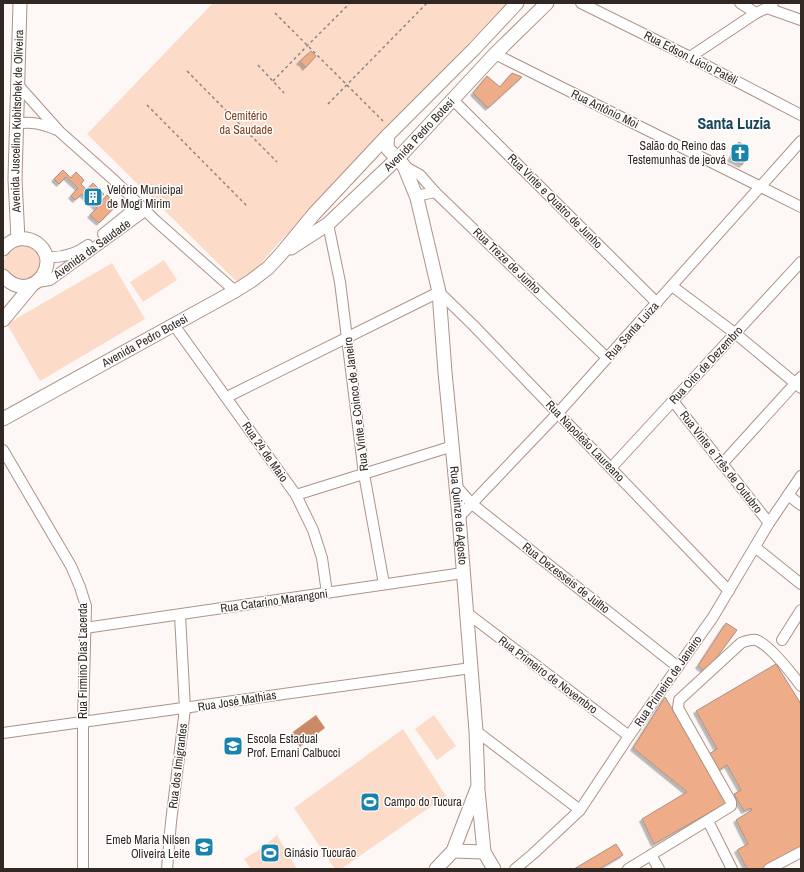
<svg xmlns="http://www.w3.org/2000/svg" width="804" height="872" font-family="'Archivo Narrow',sans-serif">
	<defs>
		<filter id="shadow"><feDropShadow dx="-2.5" dy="2.5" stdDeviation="0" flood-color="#0004"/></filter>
	</defs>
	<rect width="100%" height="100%" fill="#fdf8f5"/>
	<!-- green -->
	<g fill="#fcdbc9">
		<polygon points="213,3 507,3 276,246 250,276 236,281 87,134"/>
		<path d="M15 245H28L38 252 42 264 38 275 21 283C17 280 8 277 5 272 0 261 8 252 15 245Z"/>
		<polygon points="164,260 177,280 143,302 130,282"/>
		<polygon points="112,263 145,319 40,381 7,324"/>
		<polygon points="434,715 456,746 437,760 415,729"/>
		<polygon points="403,729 446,796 341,869 335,869 294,808"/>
		<polygon points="277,835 297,869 251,869 244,859 262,848"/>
	</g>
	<!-- water -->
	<polygon fill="#ca8a67" points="316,715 325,728 300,747 290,734"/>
	<!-- building -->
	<g fill="#eeac88" stroke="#aa9285" filter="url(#shadow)">
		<polygon points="311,51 316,56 305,68 303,64 299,62"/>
		<polygon points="512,73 522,77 488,108 473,93 487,76 500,87"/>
		<polygon points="739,142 748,148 745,153 748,154 742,165 730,159"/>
		<polygon points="63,170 71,178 76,172 84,180 81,184 87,190 93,183 104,194 98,199 101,202 107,195 117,205 99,223 90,215 97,208 82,194 75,200 71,196 78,188 66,177 59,184 54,179"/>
		<polygon points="726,623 737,630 706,672 698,666"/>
		<polygon points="776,664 801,704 801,848 762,869 747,869 737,850 748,844 736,820 752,810 751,808 744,811 734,794 741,790 727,765 718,771 709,754 717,749 696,711"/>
		<polygon points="665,697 728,802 654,844 642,819 687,792 633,748"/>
		<polygon points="616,844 623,855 599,869 574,869"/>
	</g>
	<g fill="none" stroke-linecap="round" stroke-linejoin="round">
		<!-- minor casing -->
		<g stroke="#ac9386" stroke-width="12">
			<g id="minor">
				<polyline points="581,3 690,57 801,115"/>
				<polyline points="740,3 756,13"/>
				<polyline points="767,8 801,20"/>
				<polyline points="495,54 801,207"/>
				<polyline points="690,57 756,13 767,8 773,3"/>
				<polyline points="18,85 60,132 115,181 156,221 235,291"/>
				<polyline points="452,99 657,303"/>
				<path d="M16 124C31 121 43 124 57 130"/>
				<polyline points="404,166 420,175 435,192 607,358"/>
				<polyline points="417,198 421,195 435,192"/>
				<polyline points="328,224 340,282 364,474 384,584"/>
				<polyline points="103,234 139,205"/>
				<path d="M46 257C61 258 76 254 88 245"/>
				<polyline points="37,282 50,280 145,211"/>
				<polyline points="672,286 736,334 801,388"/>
				<polyline points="174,325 296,495 313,530 322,558 327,593"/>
				<polyline points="227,397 439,292 473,325 729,591"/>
				<polyline points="673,401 769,523"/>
				<polyline points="3,450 71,566 80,587 86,606 83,722 83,869"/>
				<polyline points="722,464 801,377"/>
				<path d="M611 468C674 399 738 331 801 262"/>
				<polyline points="456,486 472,504 678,667"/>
				<polyline points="296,495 453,446"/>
				<polyline points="788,495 801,505"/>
				<polyline points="459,517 558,413 801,141"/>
				<polyline points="755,547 801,584"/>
				<polyline points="467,613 629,736"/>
				<polyline points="85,628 463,573"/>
				<polyline points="782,640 801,610"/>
				<polyline points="476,731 580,810"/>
				<path d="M3 733C159 712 315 689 471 668"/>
				<polyline points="708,821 732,869"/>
				<polyline points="651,855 659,869"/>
				<polyline points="167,869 171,822 185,709 180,615"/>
				<polyline points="515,869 533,854 580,810 629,736 713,617 769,523 801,476"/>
				<path d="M628 869 731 806V802L678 708 679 700 741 643C746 641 751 639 756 640 770 645 792 674 801 686"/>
				<polyline points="769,869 801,852"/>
			</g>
		</g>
		<!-- major casing -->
		<g stroke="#ac9386" stroke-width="15">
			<g id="major">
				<path id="s1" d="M388 135 387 144 388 149 404 166 417 198 439 292 445 372 459 517 476 731 478 786 453 851 436 869"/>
				<path id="s2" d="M18 239 15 179 20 3"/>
				<path id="s3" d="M291 248 328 224 402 154 495 54 547 3"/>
				<path d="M3 249C23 224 59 249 43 275 39 281 34 284 28 286 17 288 10 283 3 276"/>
				<polyline points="3,320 32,285"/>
				<path id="s4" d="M3 419 235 291 251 281 268 268 281 254 314 214 388 135 474 49 517 3"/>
				<polyline points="478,790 484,852 494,869"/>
				<polyline points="453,851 484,852"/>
			</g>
		</g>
		<!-- path -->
		<g stroke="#8e8682" stroke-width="1.5" stroke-dasharray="3 3" stroke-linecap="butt">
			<polyline points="275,13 383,121"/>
			<polyline points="258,65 284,93"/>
			<polyline points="187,71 277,162"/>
			<polyline points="273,81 308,45 350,3"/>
			<polyline points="328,104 427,3"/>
			<polyline points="147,105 247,206"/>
		</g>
		<!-- minor -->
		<use href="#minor" stroke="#fff" stroke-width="10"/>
		<!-- major -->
		<use href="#major" stroke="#fff" stroke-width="13"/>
	</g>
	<!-- icons -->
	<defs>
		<g id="church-square" transform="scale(1)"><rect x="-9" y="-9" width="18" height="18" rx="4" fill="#1883ac" stroke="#fff"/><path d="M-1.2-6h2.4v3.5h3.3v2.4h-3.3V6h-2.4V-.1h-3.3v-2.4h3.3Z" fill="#fff"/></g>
		<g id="building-square" transform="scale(1)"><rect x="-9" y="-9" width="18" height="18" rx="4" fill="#1883ac" stroke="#fff"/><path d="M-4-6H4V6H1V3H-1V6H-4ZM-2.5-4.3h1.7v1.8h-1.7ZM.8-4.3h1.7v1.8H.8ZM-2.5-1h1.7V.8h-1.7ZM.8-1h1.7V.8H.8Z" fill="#fff"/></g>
		<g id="school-square" transform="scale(1)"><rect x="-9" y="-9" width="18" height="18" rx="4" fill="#1883ac" stroke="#fff"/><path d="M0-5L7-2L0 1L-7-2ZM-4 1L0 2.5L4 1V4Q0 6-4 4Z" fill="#fff"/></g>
		<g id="stadium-square" transform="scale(1)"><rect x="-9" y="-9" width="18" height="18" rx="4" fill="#1883ac" stroke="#fff"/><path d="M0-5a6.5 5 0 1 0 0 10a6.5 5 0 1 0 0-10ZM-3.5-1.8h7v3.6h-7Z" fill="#fff"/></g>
	</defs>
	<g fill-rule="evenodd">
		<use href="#church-square" x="740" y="153"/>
		<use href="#building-square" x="93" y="197"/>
		<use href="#school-square" x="233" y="746"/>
		<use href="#stadium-square" x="370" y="802"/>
		<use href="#school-square" x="204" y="847"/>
		<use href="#stadium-square" x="270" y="853"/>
	</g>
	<g text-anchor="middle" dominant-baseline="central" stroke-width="3" stroke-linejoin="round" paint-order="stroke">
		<!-- street labels -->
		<g font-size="12" fill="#322823" stroke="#fff">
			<text transform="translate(691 58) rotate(27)">Rua Edson Lúcio Patéli</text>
			<text transform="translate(605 109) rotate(26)">Rua Antônio Moi</text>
			<text stroke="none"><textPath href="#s2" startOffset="118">Avenida Juscelino Kubitschek de Oliveira</textPath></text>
			<text stroke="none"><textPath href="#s3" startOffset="172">Avenida Pedro Botesi</textPath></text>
			<text transform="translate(555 201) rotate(45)">Rua Vinte e Quatro de Junho</text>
			<text transform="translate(92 249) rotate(-36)">Avenida da Saudade</text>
			<text transform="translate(507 261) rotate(44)">Rua Treze de Junho</text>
			<text transform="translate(632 331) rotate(-48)">Rua Santa Luiza</text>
			<text stroke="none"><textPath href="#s4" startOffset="162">Avenida Pedro Botesi</textPath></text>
			<text transform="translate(706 365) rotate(-47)">Rua Oito de Dezembro</text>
			<text transform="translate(356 404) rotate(-97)">Rua Vinte e Coinco de Janeiro</text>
			<text transform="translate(585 441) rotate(46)">Rua Napoleão Laureano</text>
			<text transform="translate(265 452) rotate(55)">Rua 24 de Maio</text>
			<text transform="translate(721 462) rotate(52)">Rua Vinte e Três de Outubro</text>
			<text stroke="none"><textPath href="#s1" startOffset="393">Rua Quinze de Agosto</textPath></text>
			<text transform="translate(566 578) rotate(38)">Rua Dezesseis de Julho</text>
			<text transform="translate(274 601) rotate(-8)">Rua Catarino Marangoni</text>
			<text transform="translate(83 661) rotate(-90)">Rua Firmino Dias Lacerda</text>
			<text transform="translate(548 675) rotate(37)">Rua Primeiro de Novembro</text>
			<text transform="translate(668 681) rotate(-55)">Rua Primeiro de Janeiro</text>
			<text transform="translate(237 701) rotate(-9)">Rua José Mathias</text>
			<text transform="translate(178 766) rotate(-83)">Rua dos Imigrantes</text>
		</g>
		<!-- park labels -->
		<g font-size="12" fill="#7e411b" stroke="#fff">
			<text x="246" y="116">Cemitério<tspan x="246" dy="14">da Saudade</tspan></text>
		</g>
		<!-- poi labels -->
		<g font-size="12" fill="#322823" stroke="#fff" text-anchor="start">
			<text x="726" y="146" text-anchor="end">Salão do Reino das<tspan x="726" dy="14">Testemunhas de jeová</tspan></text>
			<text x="107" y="190">Velório Municipal<tspan x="107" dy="14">de Mogi Mirim</tspan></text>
			<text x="247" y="739">Escola Estadual<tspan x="247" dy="14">Prof. Ernani Calbucci</tspan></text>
			<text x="384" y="802">Campo do Tucura</text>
			<text x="190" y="840" text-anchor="end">Emeb Maria Nilsen<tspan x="190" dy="14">Oliveira Leite</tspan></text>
			<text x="284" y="853">Ginásio Tucurão</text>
		</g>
		<!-- district labels -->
		<g font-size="16" font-weight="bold" fill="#174559" stroke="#fff">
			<text x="734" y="123">Santa Luzia</text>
		</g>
	</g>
	<!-- border -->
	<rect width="804" height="872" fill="none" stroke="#322823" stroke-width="8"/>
</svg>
